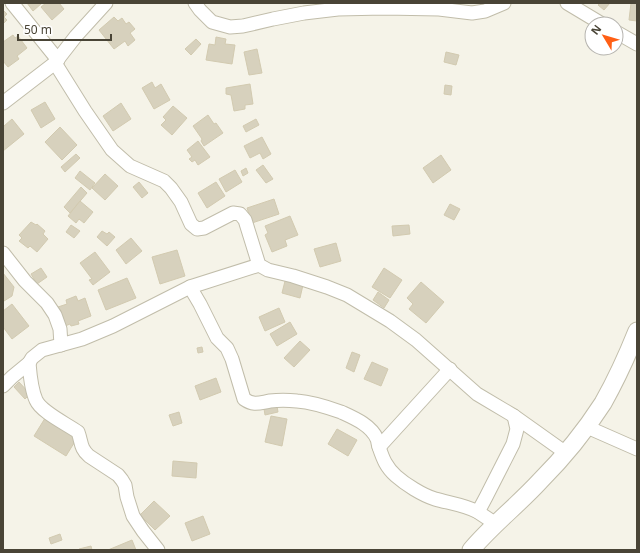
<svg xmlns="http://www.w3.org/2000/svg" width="640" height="553" font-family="'Noto Sans',sans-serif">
	<rect width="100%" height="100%" fill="#f5f3e8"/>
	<!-- building -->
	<g fill="#d7d1bd" stroke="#d2cab0">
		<polygon points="27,3 42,3 33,11"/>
		<polygon points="46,3 59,3 64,9 52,20 41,7"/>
		<polygon points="600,3 610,3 604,10 598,5"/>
		<polygon points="631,3 637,3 637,21 629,20"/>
		<polygon points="3,10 7,14 4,17 7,20 3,24"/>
		<polygon points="114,17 118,21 122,18 126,24 129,22 135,29 130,33 135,40 128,46 125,41 114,49 99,30"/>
		<polygon points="13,35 15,38 18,36 27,48 17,56 19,59 8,67 3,61 3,42"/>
		<polygon points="216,37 226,39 225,44 235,45 232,64 206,60 209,44 215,45"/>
		<polygon points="196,39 201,44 191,55 185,49"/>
		<polygon points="257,49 262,73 249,75 244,52"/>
		<polygon points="446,52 459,55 456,65 444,62"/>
		<polygon points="152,82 155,88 161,84 170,100 154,109 142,88"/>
		<polygon points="250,84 253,104 245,105 245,109 234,111 231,95 226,94 226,88"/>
		<polygon points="445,85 452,86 451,95 444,94"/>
		<polygon points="45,102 55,119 41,128 31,110"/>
		<polygon points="121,103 131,119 113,131 103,116"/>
		<polygon points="173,106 187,118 172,135 161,125 166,120 163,117"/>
		<polygon points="208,115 214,124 216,123 223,133 204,146 201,141 202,139 193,126"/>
		<polygon points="12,119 24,134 3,151 3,124 4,126"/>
		<polygon points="256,119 259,125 246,132 243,126"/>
		<polygon points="60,127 77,145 62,160 45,142"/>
		<polygon points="262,137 271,154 263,159 260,153 250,158 244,146"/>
		<polygon points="198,141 210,157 198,165 195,160 192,162 189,159 192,157 187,150"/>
		<polygon points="76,154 80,158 65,172 61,167"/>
		<polygon points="441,155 451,170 433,183 423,168"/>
		<polygon points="263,165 273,179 266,183 256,170"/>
		<polygon points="246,168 248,173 243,176 241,171"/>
		<polygon points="235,170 242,182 226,192 219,179"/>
		<polygon points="80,171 95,183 90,190 75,178"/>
		<polygon points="105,174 118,186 105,200 92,188"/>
		<polygon points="139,182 148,193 142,198 133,187"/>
		<polygon points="216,182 225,196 207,208 198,193"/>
		<polygon points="81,187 87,193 70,213 64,207"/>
		<polygon points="274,199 279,214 252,223 247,208"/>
		<polygon points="80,201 93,212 84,223 79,219 76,223 68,216"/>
		<polygon points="450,204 460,209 454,220 444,215"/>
		<polygon points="290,216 298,235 285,240 287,246 272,252 265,235 268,233 265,226"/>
		<polygon points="31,222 36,225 37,224 45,231 43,234 48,239 37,252 30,246 28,248 19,241 22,238 19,235"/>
		<polygon points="71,225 80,231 74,238 66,232"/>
		<polygon points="409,225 410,234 393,236 392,226"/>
		<polygon points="102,231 107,234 109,232 115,237 107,246 97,237"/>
		<polygon points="131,238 142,251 126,264 116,250"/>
		<polygon points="336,243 341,261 320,267 314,249"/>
		<polygon points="177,250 185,276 160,284 152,257"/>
		<polygon points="95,252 110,272 93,285 89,280 92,279 80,263"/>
		<polygon points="41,268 47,277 37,284 31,274"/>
		<polygon points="384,268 402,280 390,298 372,287"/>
		<polygon points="3,273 14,287 12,296 4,301 3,299"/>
		<polygon points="127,278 136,298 106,310 98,290"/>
		<polygon points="285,281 303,285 300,298 282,293"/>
		<polygon points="421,282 444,302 426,323 409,309 413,304 407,298"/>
		<polygon points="378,292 389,300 384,308 373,300"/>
		<polygon points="76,296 78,301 85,298 91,316 78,321 79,324 71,326 70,324 65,326 58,307 67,304 66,300"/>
		<polygon points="12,304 29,326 12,339 3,327 3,311"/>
		<polygon points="279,308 285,322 265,331 259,317"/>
		<polygon points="290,322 297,334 277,346 270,334"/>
		<polygon points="300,341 310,350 294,367 284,358"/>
		<polygon points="202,347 203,352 198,353 197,348"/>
		<polygon points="352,352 360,355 354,372 346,368"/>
		<polygon points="372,362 388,369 381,386 364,379"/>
		<polygon points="216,378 221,392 200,400 195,386"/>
		<polygon points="19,382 30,394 25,399 14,387"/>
		<polygon points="277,406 278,412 265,415 264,409"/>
		<polygon points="179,412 182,423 173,426 169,415"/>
		<polygon points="47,415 79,435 66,456 34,436"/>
		<polygon points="271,416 287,419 282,446 265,442"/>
		<polygon points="337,429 357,440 348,456 328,444"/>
		<polygon points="173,461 197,463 196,478 172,476"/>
		<polygon points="154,501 170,516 155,530 140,515"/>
		<polygon points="203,516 210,534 192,541 185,523"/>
		<polygon points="60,534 62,540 51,544 49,538"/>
		<polygon points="132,540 136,550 108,550"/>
		<polygon points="91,546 92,550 79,550 79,549"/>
	</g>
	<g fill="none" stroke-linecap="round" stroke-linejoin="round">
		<!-- minor casing -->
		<g stroke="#c1bdaa" stroke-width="15">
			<g id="minor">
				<polyline points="12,3 58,60"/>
				<polyline points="195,3 200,10 212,22 230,27 243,26 273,19 304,13 338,9 384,8 439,9 472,13 485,11 504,3"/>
				<polyline points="567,3 602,24"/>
				<polyline points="616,32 637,44"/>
				<polyline points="55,63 85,111 112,150 130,166 164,181 171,188 181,202 191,224 197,229 204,228 233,213 240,214 245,220 259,265 268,270 293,276 327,287 347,295 390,321 416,340 477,394 514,416 566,453"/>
				<polyline points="3,103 55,63 76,36 106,3"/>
				<polyline points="3,253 25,281 47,303 55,315 60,329 61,345"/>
				<path d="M190 287 200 304 217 338 227 348 232 359 244 399C254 406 259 403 270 401 278 400 288 400 297 401 311 402 327 407 341 412 354 418 371 425 377 439 378 441 378 445 379 447 383 459 386 467 396 476 405 484 422 495 435 499 449 503 465 505 478 512 484 516 490 520 496 524"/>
				<path d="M29 363C30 375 31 389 36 400 41 412 67 424 78 432 82 443 80 448 89 456L118 475 122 480 125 485 127 497 133 516 143 531 158 550"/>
				<polyline points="3,386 12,377 29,363 32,358 42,350 82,339 113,326 190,287 259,265"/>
				<polyline points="587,427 637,449"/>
				<polyline points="379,447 450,369"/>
				<polyline points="478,512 486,497 513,444 517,429 514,416"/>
			</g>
		</g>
		<!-- tertiary casing -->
		<g stroke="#c1bdaa" stroke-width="19">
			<path id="tertiary" d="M471 550C492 525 518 505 540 481 563 458 585 431 603 403 616 380 627 356 637 331"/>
		</g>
		<!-- minor -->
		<use href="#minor" stroke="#fff" stroke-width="13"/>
		<!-- tertiary -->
		<use href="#tertiary" stroke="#fff" stroke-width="17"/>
	</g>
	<!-- border -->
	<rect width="640" height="553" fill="none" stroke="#494436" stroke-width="8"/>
	<!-- north arrow -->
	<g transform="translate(604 36) rotate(308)"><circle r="19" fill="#ffffff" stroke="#b6b4af"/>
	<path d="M0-3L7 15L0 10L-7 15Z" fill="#ff5f15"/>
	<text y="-6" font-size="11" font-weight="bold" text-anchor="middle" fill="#494436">N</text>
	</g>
	<!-- scale -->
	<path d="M18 34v6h93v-6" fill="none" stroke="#494436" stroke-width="2"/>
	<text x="24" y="34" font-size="12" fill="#494436" stroke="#ffffff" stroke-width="3" paint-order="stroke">50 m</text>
</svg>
